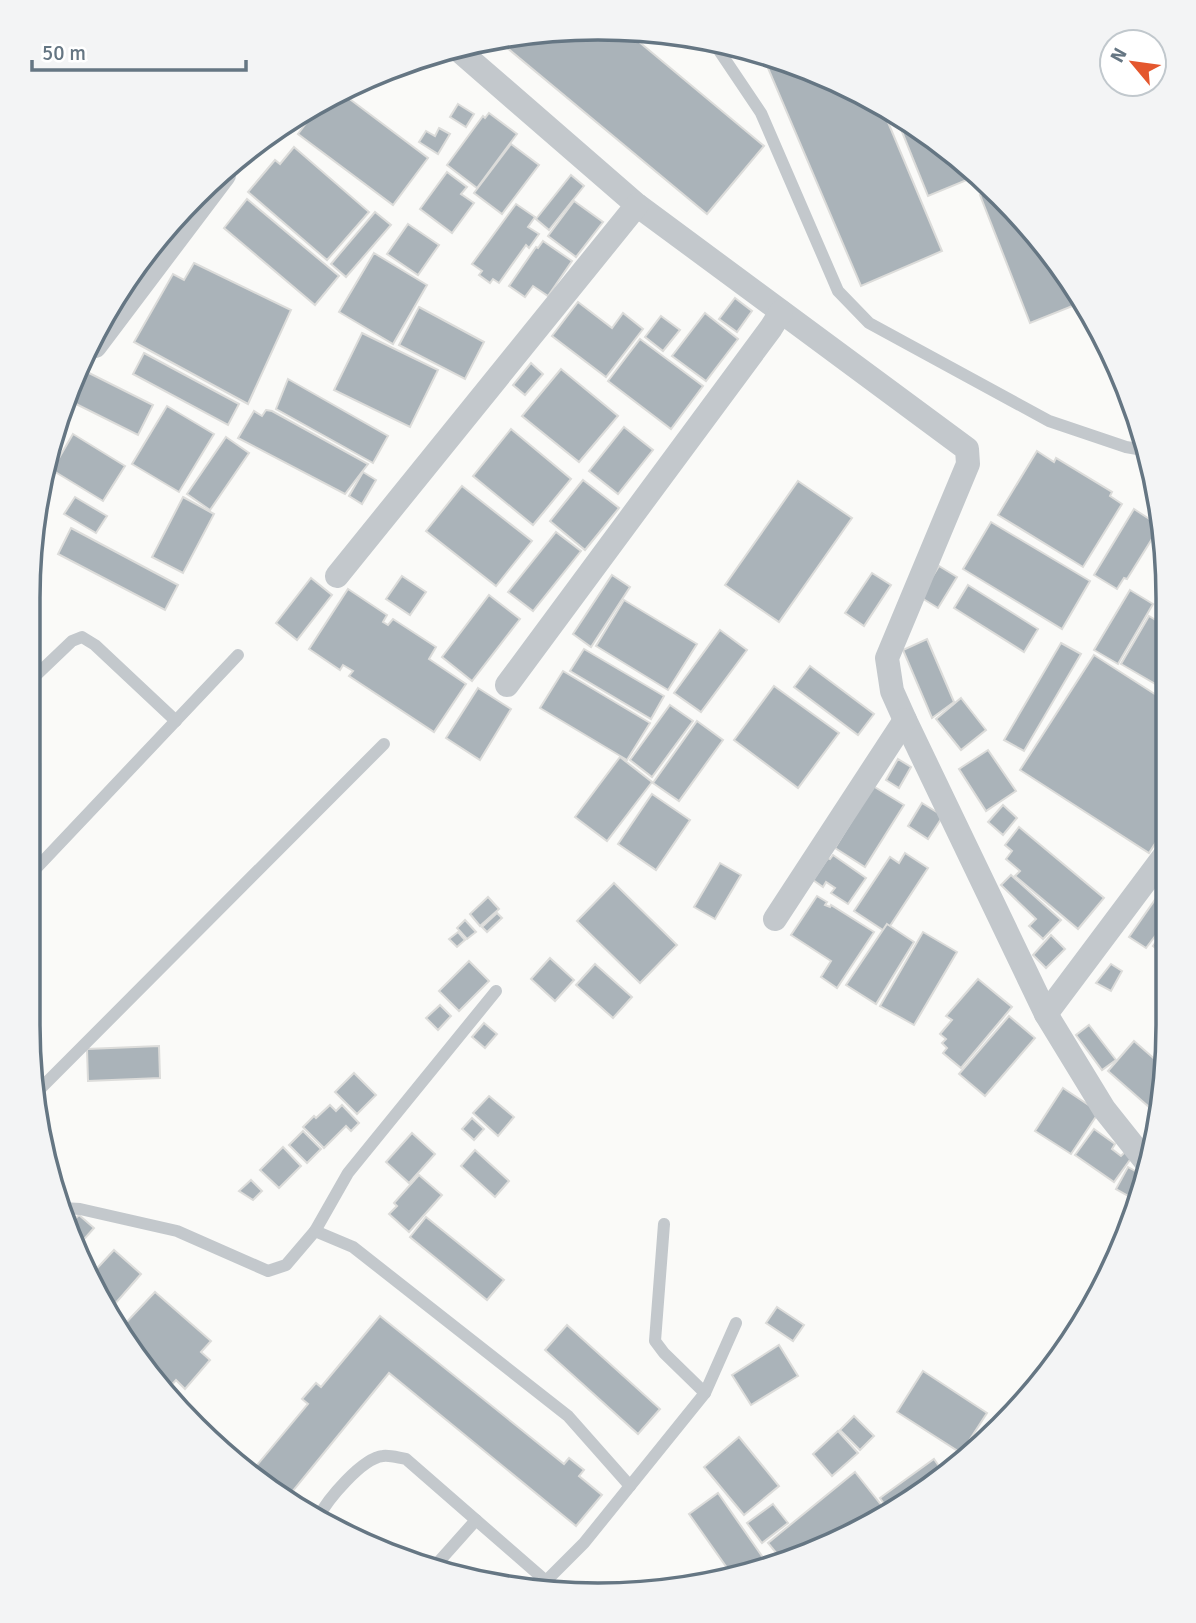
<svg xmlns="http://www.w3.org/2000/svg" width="1196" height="1623" font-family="Signika,sans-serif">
	<rect width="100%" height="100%" fill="#fafaf8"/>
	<!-- building -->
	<g fill="#aab3b9" stroke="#dcdcda" stroke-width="2">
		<polygon points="561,29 626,31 764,146 707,214 506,47 514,37"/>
		<polygon points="762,54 782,58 880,103 942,251 861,286"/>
		<polygon points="339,91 428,158 393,205 298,134 322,102"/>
		<polygon points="458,104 474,114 466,127 450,117"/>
		<polygon points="894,112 974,170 979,175 928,196"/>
		<polygon points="489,113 517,134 477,188 447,165 483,116 485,118"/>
		<polygon points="439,128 450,134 438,154 419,142 426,131 435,136"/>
		<polygon points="511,144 539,165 502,214 474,193"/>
		<polygon points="294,147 369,212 327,260 248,192 275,160 280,164"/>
		<polygon points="447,172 467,187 461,194 474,203 452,233 420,209"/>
		<polygon points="571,175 584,186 549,230 536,219"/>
		<polygon points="993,190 1050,251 1080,303 1030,323 980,195"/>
		<polygon points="247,199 339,276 315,305 224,228"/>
		<polygon points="574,201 603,222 576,257 548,236"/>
		<polygon points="516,204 535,217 528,227 539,234 529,248 526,245 499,283 493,279 490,283 479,275 482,271 472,264"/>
		<polygon points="375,212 391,225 346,277 331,264"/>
		<polygon points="408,224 439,245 418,275 387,254"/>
		<polygon points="543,241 572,261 548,296 533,286 525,297 509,286 536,247 538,248"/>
		<polygon points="374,253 427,285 393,344 339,312"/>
		<polygon points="194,263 291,310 248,404 134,342 173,274 184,280"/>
		<polygon points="735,298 752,311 737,332 719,319"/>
		<polygon points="578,302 612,328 623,313 643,329 606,377 552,336"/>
		<polygon points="419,307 484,342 465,379 399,345"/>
		<polygon points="705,313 738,339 706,381 672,356"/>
		<polygon points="661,316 680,330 663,351 645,337"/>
		<polygon points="362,333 438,370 410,427 334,390"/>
		<polygon points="640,339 703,386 671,429 608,381"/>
		<polygon points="144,353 239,404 228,425 133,374"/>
		<polygon points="531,363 543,374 525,395 513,385"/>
		<polygon points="561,369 618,416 579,462 522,416"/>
		<polygon points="87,372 153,405 138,435 72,402"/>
		<polygon points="288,379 388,436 373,463 276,409"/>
		<polygon points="167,406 214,434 179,492 132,464"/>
		<polygon points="266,410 272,411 368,464 345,494 238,438 254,411 262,416"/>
		<polygon points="624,427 653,450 618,494 589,471"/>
		<polygon points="511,429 571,479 533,525 473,476"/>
		<polygon points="73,434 125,466 103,501 52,470"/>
		<polygon points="226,437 249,453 210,510 187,494"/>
		<polygon points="1037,451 1054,462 1056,458 1112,492 1110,496 1122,504 1083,567 998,515"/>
		<polygon points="363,472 376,480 362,504 349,496"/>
		<polygon points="583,480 619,508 585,550 550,521"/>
		<polygon points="798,481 852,518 779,622 725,585"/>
		<polygon points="462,486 532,541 496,586 426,531"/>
		<polygon points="75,497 107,516 96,533 64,514"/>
		<polygon points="183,497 214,514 183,573 152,557"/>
		<polygon points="1134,509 1160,526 1127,579 1124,578 1117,589 1094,575"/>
		<polygon points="991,522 1090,581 1062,629 963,569"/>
		<polygon points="71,528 178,585 165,610 58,554"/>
		<polygon points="556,532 581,551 533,611 508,592"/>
		<polygon points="939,566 957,577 938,608 920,597"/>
		<polygon points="872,573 891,585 864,626 845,613"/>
		<polygon points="612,575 630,587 591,647 573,634"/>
		<polygon points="402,576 426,592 410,615 386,599"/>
		<polygon points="311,578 332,595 297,640 276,623"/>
		<polygon points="968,585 1038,629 1024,652 954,608"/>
		<polygon points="348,589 387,615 383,622 388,625 393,619 436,647 429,659 466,684 434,732 349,676 353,671 343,665 340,670 309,649"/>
		<polygon points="1130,590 1153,604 1118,664 1094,650"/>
		<polygon points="489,595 520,619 472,681 442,657"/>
		<polygon points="624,600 697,644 668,690 596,646"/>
		<polygon points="1149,616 1164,625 1164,689 1121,664"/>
		<polygon points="720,630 747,650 701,712 674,693"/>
		<polygon points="927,639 954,702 932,718 903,650"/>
		<polygon points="1061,643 1081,654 1024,751 1004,740"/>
		<polygon points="584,649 664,696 651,719 570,671"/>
		<polygon points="1094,655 1164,700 1165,828 1149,853 1020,770"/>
		<polygon points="810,666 874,714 858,735 794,687"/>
		<polygon points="563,671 650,723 627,760 540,708"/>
		<polygon points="774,686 839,733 798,788 734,740"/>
		<polygon points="478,688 511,709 480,760 446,738"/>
		<polygon points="961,698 986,730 961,750 936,719"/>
		<polygon points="670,705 693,721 652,777 630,760"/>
		<polygon points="697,721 723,740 679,801 653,783"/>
		<polygon points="988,750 1016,791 986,811 959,769"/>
		<polygon points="620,757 652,782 607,841 575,817"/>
		<polygon points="898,759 911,767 899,788 886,780"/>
		<polygon points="873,786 904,805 865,867 835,848"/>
		<polygon points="652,794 690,820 656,870 618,844"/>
		<polygon points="922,803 943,816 928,839 908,826"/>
		<polygon points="1003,805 1017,818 1003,835 988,822"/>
		<polygon points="1019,827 1104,898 1078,929 1015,876 1020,871 1006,859 1012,851 1005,845"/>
		<polygon points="905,853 928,868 886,932 854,911 890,857 899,863"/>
		<polygon points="833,855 866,878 848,904 831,893 835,888 826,882 823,887 813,880 828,858 830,859"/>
		<polygon points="720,863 741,875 715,919 694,907"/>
		<polygon points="1011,875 1061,920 1043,939 1029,926 1036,919 1001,885"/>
		<polygon points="614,883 677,945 640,983 577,921"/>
		<polygon points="1159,894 1166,899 1166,914 1158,924 1162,927 1146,948 1129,937"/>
		<polygon points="817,896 827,902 825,905 830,907 831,905 874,932 837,988 821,977 831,961 791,935"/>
		<polygon points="488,897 499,909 480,926 470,914"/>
		<polygon points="497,913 502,918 487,932 482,927"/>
		<polygon points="465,920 476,932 467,939 457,928"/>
		<polygon points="887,924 914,942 876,1004 846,985"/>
		<polygon points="1166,928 1166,956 1153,946"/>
		<polygon points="458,932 465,940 457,947 449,939"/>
		<polygon points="923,932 957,952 914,1025 880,1006"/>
		<polygon points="1051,935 1065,949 1046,968 1033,955"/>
		<polygon points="550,958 574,980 555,1001 531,979"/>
		<polygon points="469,961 489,981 459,1011 439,991"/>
		<polygon points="595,964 632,997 613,1018 576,985"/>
		<polygon points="1111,964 1122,971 1111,991 1096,983"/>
		<polygon points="978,979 1012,1007 961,1068 943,1053 947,1048 942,1043 946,1039 940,1034 952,1020 946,1016"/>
		<polygon points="440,1005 451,1016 438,1030 426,1018"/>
		<polygon points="1009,1016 1035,1038 985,1096 959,1074"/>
		<polygon points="484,1023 497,1034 485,1048 472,1037"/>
		<polygon points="1089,1025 1116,1060 1102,1070 1076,1035"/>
		<polygon points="1134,1041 1166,1069 1157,1114 1108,1071"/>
		<polygon points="159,1046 160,1078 88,1081 87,1049"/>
		<polygon points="354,1073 376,1095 357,1114 335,1092"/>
		<polygon points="1063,1088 1099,1112 1071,1154 1035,1131"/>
		<polygon points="489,1096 514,1117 498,1136 473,1113"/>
		<polygon points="330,1105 336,1111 342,1105 359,1123 351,1131 346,1126 324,1148 303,1127 314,1116 316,1118"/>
		<polygon points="472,1118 484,1129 474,1140 462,1129"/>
		<polygon points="1094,1129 1115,1144 1112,1149 1121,1156 1125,1152 1132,1157 1114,1182 1075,1155"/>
		<polygon points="303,1131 321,1149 307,1163 289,1145"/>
		<polygon points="412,1133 435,1154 409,1183 386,1162"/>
		<polygon points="283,1147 301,1166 279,1188 260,1170"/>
		<polygon points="475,1150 509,1181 495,1197 461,1166"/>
		<polygon points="1128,1167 1144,1176 1139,1202 1116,1189"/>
		<polygon points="419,1175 442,1195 409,1232 389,1214 397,1206 394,1203"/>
		<polygon points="251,1180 262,1191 253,1200 239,1191"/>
		<polygon points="79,1215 94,1228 78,1246 69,1225"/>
		<polygon points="426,1217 504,1280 487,1300 410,1237"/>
		<polygon points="114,1250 141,1274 107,1313 90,1276"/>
		<polygon points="155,1292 211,1341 201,1352 210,1360 185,1389 176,1380 169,1388 120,1329"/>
		<polygon points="777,1307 804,1325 793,1341 766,1323"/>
		<polygon points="380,1316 564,1464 569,1458 584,1470 579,1476 602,1495 576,1526 389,1373 288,1497 247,1470 249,1468 253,1470 308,1404 302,1399 316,1383 321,1387"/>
		<polygon points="567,1325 660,1409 638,1434 545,1350"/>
		<polygon points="779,1345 798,1376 751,1405 732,1375"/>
		<polygon points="923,1371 987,1413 961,1453 897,1412"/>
		<polygon points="854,1416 874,1436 860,1450 840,1430"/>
		<polygon points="838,1431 858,1453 832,1476 813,1454"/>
		<polygon points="739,1437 779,1486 744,1515 704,1467"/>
		<polygon points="934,1459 945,1475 929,1486 888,1510 880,1498"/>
		<polygon points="855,1472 886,1511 816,1552 782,1560 768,1543"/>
		<polygon points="718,1493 764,1559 755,1566 730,1572 689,1514"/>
		<polygon points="773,1504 788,1523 762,1543 747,1523"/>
	</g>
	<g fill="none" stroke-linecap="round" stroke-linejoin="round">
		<!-- service -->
		<g stroke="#c3c8cc" stroke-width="12">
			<polyline points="714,43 761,113 838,291 869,323 1049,421 1126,447 1143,450"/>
			<polyline points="29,682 72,641 82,637 95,645 176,721"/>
			<polyline points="28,877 238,655"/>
			<polyline points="37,1092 384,744"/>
			<polyline points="62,1208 80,1209 177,1231 268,1271 286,1265 315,1231 353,1247 568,1416 630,1486"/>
			<polyline points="664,1224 655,1341 664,1353 705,1393"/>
			<polyline points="315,1231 348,1173 496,991"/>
			<path d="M318 1518C327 1500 362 1458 383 1456 390 1455 399 1458 406 1459L546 1581"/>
			<polyline points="435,1566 476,1520"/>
			<polyline points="540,1587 584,1543 705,1393 736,1323"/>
		</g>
		<!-- minor -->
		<g stroke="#c3c8cc" stroke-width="24">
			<polyline points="455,47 637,205 967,449 968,464 887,658 892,691 905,720 1046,1014 1104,1109 1147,1163"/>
			<polyline points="95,346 224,175"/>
			<polyline points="337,576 637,205"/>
			<polyline points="507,685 771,328 781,312"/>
			<polyline points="775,919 905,720"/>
			<polyline points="1046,1014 1165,855"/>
		</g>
	</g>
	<!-- crop -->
	<path d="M0 0H1196V1623H0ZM598 40H598A558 558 0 0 1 1156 598V1025A558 558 0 0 1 598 1583H598A558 558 0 0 1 40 1025V598A558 558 0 0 1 598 40Z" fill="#f3f4f5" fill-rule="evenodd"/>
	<path fill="none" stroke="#657683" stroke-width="3.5" d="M598 40H598A558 558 0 0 1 1156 598V1025A558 558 0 0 1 598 1583H598A558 558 0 0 1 40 1025V598A558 558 0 0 1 598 40Z"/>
	<!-- north arrow -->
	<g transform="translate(1133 63) rotate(299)"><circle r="33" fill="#ffffff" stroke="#c1c8cd" stroke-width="2"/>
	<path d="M0-5L12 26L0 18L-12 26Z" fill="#e4572e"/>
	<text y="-10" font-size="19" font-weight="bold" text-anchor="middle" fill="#657683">N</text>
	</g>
	<!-- scale -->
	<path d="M32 60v10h214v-10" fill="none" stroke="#657683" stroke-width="3.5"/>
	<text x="42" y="60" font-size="21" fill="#657683" stroke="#ffffff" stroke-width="5" paint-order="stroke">50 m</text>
</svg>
